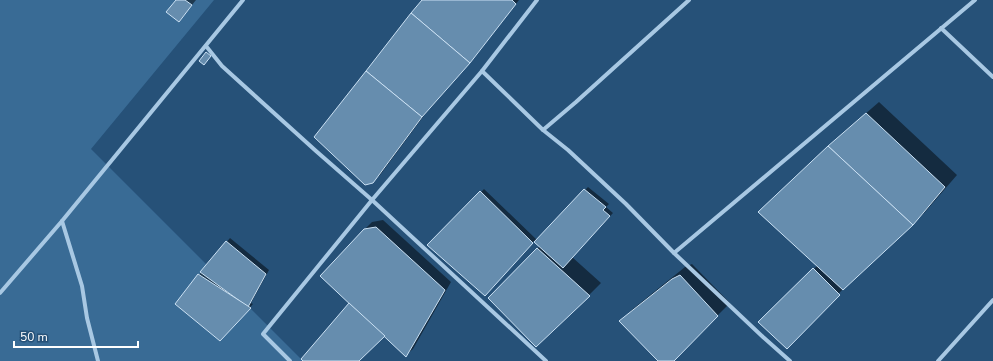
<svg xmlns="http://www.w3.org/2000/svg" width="993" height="361" font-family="'Nunito Sans',sans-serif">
	<rect width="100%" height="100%" fill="#265178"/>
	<!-- green -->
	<polygon fill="#396b95" points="0,0 214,0 91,149 303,361 0,361"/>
	<!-- shadow -->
	<g fill="#0007">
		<polygon points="177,0 196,0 179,21"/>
		<polygon points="423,0 519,0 476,55 428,110 380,175 372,182"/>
		<polygon points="879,102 957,175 925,212 845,287 787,347 759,322 817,266 842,134"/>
		<polygon points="588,187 609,204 606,207 613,213 572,257 601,283 589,295 489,298 540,246 534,241 488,292 429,245 484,189 537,240"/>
		<polygon points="383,220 451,282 413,349 406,355 385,335 357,361 305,361 351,303 364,230 372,222"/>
		<polygon points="230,238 269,270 251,303 253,304 220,339 199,275"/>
		<polygon points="692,264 730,303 672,361 660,361 621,321 633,309 685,267"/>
	</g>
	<!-- building -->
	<g fill="#668dae" stroke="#cae0f3">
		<polygon points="176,0 185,0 192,5 179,22 166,12"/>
		<polygon points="422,0 512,0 516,4 470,63 411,13"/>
		<polygon points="411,13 470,63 422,117 366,71"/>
		<polygon points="206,52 211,56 204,65 199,61"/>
		<polygon points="366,71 422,117 373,183 365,185 314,137"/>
		<polygon points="866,113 945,187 913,225 828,146"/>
		<polygon points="828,146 913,225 843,290 758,212"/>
		<polygon points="584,189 606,207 603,210 610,216 563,268 534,242"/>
		<polygon points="480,191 533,243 485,296 427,245"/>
		<polygon points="376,227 445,290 406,357 320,276 364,229"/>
		<polygon points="226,241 266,274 248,307 200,272"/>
		<polygon points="537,248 590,296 536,347 488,298"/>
		<polygon points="813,268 840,295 787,349 758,322"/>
		<polygon points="198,274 251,308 220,341 175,304"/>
		<polygon points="680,275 718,316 674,361 658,361 619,321 672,279"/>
		<polygon points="349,303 385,336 359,361 303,361 301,359"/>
	</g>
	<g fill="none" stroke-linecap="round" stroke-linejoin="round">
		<!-- street -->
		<g stroke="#a8c8e3" stroke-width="4">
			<polyline points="941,28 993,77"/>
			<polyline points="206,46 222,66 316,151 372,200 546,361"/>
			<polyline points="482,71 537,0"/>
			<polyline points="543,130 576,102 689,0"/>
			<polyline points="62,221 82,286 87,318 98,361"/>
			<polyline points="674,253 975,0"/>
			<polyline points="0,293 62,221 243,0"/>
			<polyline points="290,361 263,334 372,200 482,71 543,130 568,150 626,204 674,253 763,337 790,361"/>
			<polyline points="938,361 993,300"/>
		</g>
	</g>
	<!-- scale -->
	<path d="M14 341v6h124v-6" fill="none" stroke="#ffffff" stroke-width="2"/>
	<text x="20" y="341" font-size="12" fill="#ffffff" stroke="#265178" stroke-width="3" paint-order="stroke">50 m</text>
</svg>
